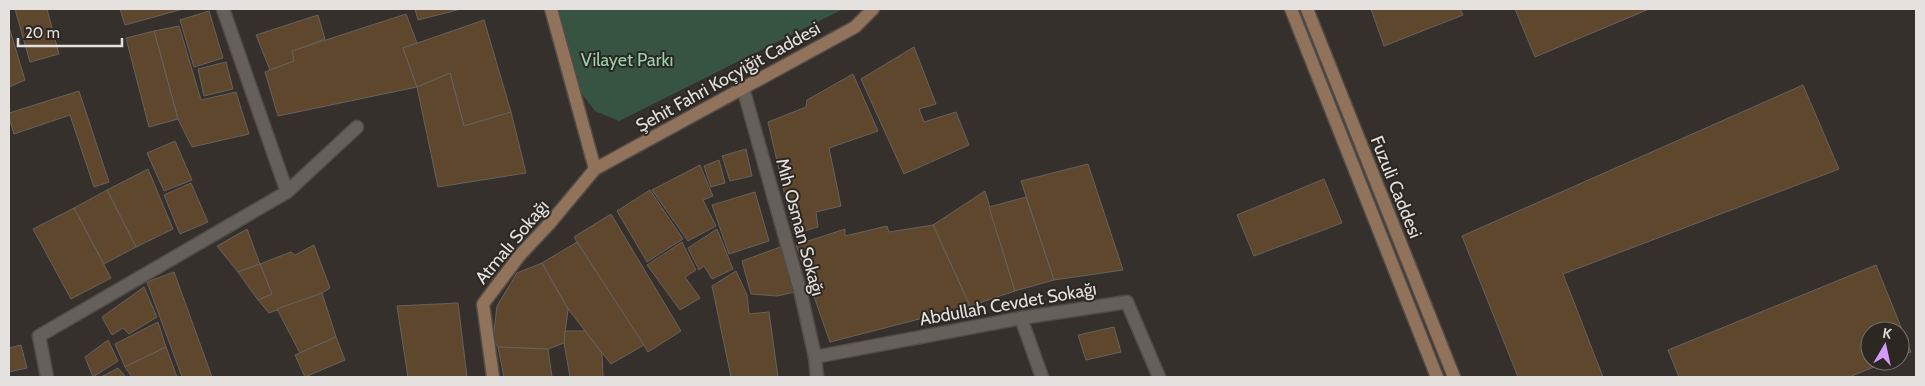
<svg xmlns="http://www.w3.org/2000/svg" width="1925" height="386" font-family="Cabin,sans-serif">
	<rect width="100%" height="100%" fill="#36302d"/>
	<!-- green -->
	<polygon fill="#365441" points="557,9 843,9 619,121 595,111 582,94"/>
	<!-- building -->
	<g fill="#5f472d" stroke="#67625c">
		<polygon points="15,9 47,9 59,54 30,62"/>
		<polygon points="120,9 183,9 125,25"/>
		<polygon points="415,9 461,9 418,20"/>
		<polygon points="1371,9 1460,9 1463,15 1384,46"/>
		<polygon points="1515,9 1649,9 1535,57"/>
		<polygon points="209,11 223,58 194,67 180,20"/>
		<polygon points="406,14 417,43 403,48 417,87 278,116 265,72 294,61 292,51"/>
		<polygon points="318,15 325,39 292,51 294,61 270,70 256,35"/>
		<polygon points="484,20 511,112 464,126 450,73 417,87 403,48"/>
		<polygon points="179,26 201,100 236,92 249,134 192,147 178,119 154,31"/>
		<polygon points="9,27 25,80 9,87"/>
		<polygon points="154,31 178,119 149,127 126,38"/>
		<polygon points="914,47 936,104 919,109 924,122 956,112 969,145 904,174 861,79"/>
		<polygon points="226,62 233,89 204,96 198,69"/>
		<polygon points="450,73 464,126 511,112 526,173 438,187 417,87"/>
		<polygon points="853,74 878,131 829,148 841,206 816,212 818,227 794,234 768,122 806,107 807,100"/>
		<polygon points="1803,85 1839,169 1563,274 1603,377 1518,377 1462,236"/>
		<polygon points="79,91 109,182 94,187 70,115 14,134 9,117 9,113"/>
		<polygon points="175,141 192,180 164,191 147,153"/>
		<polygon points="746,149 752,176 730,181 722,156"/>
		<polygon points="719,160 725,183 711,187 704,166"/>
		<polygon points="1088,164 1123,270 1054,280 1021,181"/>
		<polygon points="700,165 713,196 703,200 716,226 688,241 652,190"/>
		<polygon points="148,169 173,229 136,247 107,190"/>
		<polygon points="1324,179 1342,223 1254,256 1237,215"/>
		<polygon points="191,183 208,222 180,234 164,195"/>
		<polygon points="107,190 136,247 104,264 74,208"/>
		<polygon points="650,190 683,239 647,262 617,211"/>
		<polygon points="985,191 1015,291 970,306 933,225"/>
		<polygon points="755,192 769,241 729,254 712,205"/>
		<polygon points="1026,197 1054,280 1015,291 989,207"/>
		<polygon points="74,208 111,278 71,299 33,229"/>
		<polygon points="611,214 681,331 648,352 574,237"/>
		<polygon points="933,225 970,306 830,342 796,245 845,229 845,236 887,226 889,232"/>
		<polygon points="247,229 260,264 238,272 217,246"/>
		<polygon points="717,229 733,269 712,279 704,266 699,270 688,248"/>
		<polygon points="577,242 644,345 611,364 568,309 542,263"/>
		<polygon points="682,242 696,270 685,277 700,298 680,310 647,265"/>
		<polygon points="314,245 330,288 322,293 269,313 258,300 272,294 260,264 291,252 295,255"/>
		<polygon points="783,246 795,292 777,296 751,294 742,261"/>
		<polygon points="542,263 568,309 564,343 548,349 498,347 493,340 497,306 517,273"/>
		<polygon points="260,264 272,294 258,300 238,272"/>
		<polygon points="1876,265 1911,352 1900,356 1900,331 1870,331 1870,361 1889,361 1849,377 1679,377 1668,350"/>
		<polygon points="736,271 747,295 749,314 769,312 778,377 731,377 712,286"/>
		<polygon points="174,272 212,377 182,377 147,282"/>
		<polygon points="144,287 157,317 129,334 123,328 112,335 102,317"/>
		<polygon points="322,293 336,337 300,353 277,309"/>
		<polygon points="458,303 467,377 408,377 397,306"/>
		<polygon points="158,322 166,347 125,367 115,344"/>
		<polygon points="1114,327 1121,352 1086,360 1078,335"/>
		<polygon points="565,331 585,331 602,353 603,377 570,377 564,343"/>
		<polygon points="336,337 345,360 305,377 295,355"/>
		<polygon points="108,340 118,361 93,377 85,357"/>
		<polygon points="21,345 27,368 9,372 9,348"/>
		<polygon points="166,347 177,377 132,377 125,367"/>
		<polygon points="498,347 548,349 552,377 504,377"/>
		<polygon points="118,368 126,377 101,377"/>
	</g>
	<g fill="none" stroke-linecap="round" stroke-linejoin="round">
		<!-- pedestrian casing -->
		<g stroke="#514c49" stroke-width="15">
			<polyline id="pedestrian" points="1021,318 1042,377"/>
		</g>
		<!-- minor casing -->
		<g stroke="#514c49" stroke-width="15">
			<g id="minor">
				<polyline points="743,88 801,294 815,357 817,377"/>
				<polyline points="287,192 357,127"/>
				<polyline points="815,357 1021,318 1127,302 1159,377"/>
				<polyline points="47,377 39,336 287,192 223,9"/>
			</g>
		</g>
		<!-- secondary casing -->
		<g stroke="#514c49" stroke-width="15">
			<g id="secondary">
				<polyline points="551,9 595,169"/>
				<polyline points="1291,9 1437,377"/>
				<polyline points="1307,9 1454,377"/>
				<polyline points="493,377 483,304 520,255 550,223 595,169 855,27 873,9"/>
			</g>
		</g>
		<!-- pedestrian -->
		<use href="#pedestrian" stroke="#66605b" stroke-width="12"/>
		<!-- minor -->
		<use href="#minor" stroke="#66605b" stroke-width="12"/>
		<!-- secondary -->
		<use href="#secondary" stroke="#91725a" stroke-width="12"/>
	</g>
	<g text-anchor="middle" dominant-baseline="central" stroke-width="4" stroke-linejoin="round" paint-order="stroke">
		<!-- park labels -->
		<g font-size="18" fill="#97d3ad" stroke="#2c2723">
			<text x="627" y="60">Vilayet Parkı</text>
		</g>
		<!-- street labels -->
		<g font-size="18" fill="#e4e1de" stroke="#2c2723">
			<text transform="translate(728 77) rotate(-29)">Şehit Fahri Koçyiğit Caddesi</text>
			<text transform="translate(1396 187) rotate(68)">Fuzuli Caddesi</text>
			<text transform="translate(800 227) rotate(75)">Mıh Osman Sokağı</text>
			<text transform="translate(512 242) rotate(-50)">Atmalı Sokağı</text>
			<text transform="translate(1008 304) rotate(-10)">Abdullah Cevdet Sokağı</text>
		</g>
	</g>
	<!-- border -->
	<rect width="1925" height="386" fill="none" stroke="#e4e1de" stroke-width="20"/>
	<!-- north arrow -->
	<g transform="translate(1885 346) rotate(9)"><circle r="24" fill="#2c2723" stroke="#76716e"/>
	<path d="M0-4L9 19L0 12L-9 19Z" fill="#d39cfc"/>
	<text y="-8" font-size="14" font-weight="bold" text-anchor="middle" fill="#e4e1de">K</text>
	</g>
	<!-- scale -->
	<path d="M18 38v8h104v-8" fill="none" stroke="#e4e1de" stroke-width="2.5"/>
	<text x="25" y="38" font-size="15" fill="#e4e1de" stroke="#2c2723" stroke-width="4" paint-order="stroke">20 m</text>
</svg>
